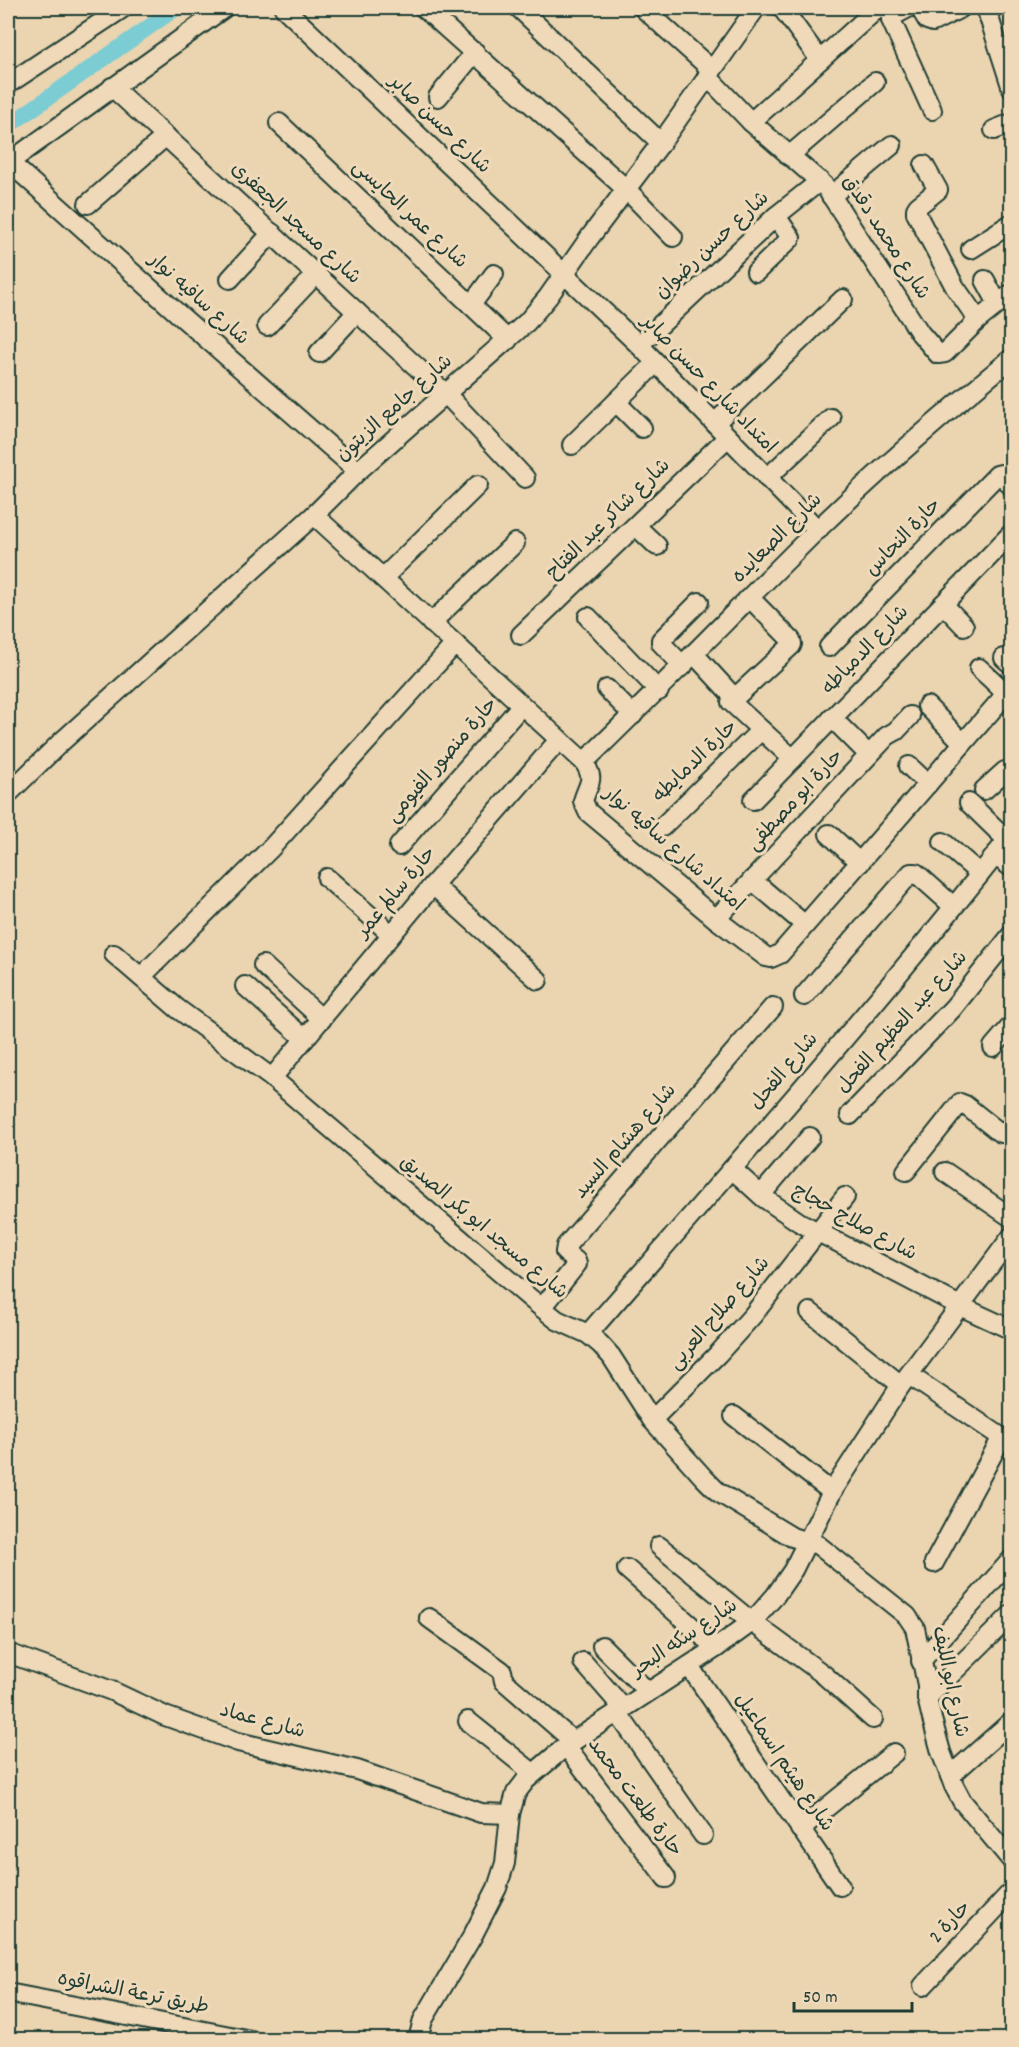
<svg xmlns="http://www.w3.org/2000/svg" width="1019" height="2047" font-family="Dekko,'Playpen Sans Arabic',sans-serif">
	<rect width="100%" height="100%" fill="#ebd4b0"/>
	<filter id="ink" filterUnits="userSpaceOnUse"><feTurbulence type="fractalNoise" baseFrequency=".0167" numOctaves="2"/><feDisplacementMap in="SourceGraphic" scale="12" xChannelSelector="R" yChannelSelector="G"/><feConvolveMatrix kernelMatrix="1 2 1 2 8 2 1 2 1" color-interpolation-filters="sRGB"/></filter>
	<g filter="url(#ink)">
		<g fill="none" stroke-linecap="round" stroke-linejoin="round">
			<!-- canal -->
			<polyline stroke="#7bccd4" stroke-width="16" points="8,126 176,8"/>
			<!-- minor casing -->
			<g stroke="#1f3d34" stroke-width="22">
				<g id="minor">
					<polyline points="284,8 639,345 818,530"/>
					<polyline points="424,8 626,189 673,237"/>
					<polyline points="519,8 661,143"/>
					<polyline points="643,8 712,70"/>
					<polyline points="782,8 820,60"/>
					<polyline points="908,8 893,16 891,20 932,110"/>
					<polyline points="920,8 927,20 933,22 961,8"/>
					<polyline points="986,8 1012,89"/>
					<polyline points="707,76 751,122 825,186 920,333 938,354 945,353 978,320 1012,293"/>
					<polyline points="8,84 123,8"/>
					<polyline points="112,87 446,394 525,478"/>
					<polyline points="438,97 475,52"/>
					<polyline points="751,122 878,8"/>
					<polyline points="279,123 508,340"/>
					<polyline points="994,130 1012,123"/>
					<polyline points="789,156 875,82"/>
					<polyline points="9,162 183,318 358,471"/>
					<polyline points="8,163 224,8"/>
					<polyline points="924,165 938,190 918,206 916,209 916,213 955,287 978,320"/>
					<polyline points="831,196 892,145"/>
					<polyline points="88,204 166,136"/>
					<polyline points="971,249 1012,223"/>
					<polyline points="756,272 791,238 776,216"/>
					<polyline points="230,279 272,233"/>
					<polyline points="985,280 998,304"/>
					<polyline points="471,305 494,274"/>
					<polyline points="267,326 316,274"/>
					<polyline points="639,345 776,216 820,181"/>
					<polyline points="319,353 357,312"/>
					<polyline points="616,402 642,428"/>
					<polyline points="715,423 843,299"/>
					<polyline points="572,445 656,363"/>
					<polyline points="767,478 831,418"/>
					<path d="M314 515 584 762C596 781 588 783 583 801L588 812 716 919 766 957 771 958 780 954 1012 687"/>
					<polyline points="636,526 657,546"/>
					<polyline points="383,578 478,485"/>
					<polyline points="943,604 964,626"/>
					<polyline points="588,617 659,691"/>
					<polyline points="431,623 515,543"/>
					<polyline points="521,635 728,437"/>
					<polyline points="829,647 997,475 1001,474 1012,487"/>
					<polyline points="695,655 730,693 738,695 791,646 792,644 791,640 750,598"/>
					<polyline points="1004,658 1012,665"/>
					<polyline points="683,666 661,643 661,640 699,602"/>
					<polyline points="979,668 1006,693"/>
					<polyline points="607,689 633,715"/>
					<polyline points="731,702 793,759"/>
					<polyline points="927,706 963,743"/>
					<polyline points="832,718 869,755"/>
					<path d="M584 762C663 686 739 607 817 530 879 470 945 413 1012 358"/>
					<polyline points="909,766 928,784"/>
					<polyline points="984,790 1005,771 1012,771"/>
					<polyline points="8,794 59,744 314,515 358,471 527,322 548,297 590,237 661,143 756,8"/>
					<polyline points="753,800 1012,533"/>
					<polyline points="969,803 1007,840"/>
					<polyline points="662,827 761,730"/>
					<polyline points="829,834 860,863"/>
					<polyline points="943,842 980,874"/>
					<polyline points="399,846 521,706"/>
					<polyline points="995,855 1012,868"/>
					<polyline points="327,878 391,934"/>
					<polyline points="752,880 805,925"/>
					<polyline points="433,885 538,980"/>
					<polyline points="716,919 887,736 896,731 910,716"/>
					<polyline points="114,954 178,1009 272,1078 531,1299 557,1320 588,1334 600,1344 611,1356 652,1420 704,1478 718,1492 792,1537 818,1545 907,1616 915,1628 927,1685 927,1698 932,1719 941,1752 954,1786 962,1801 1012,1861"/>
					<polyline points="263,965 322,1019"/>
					<polyline points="141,977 271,848 455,644"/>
					<polyline points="245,986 305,1039"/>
					<polyline points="804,996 911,873 916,873 953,906"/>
					<polyline points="993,1047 1012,1025"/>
					<polyline points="272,1078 433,885 559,740"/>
					<polyline points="850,1115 953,1008 1012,934"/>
					<polyline points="732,1169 764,1198 799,1222 960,1306 1012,1330"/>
					<polyline points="906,1171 960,1103 965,1105 999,1132 1002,1133 1006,1130 1012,1133"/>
					<polyline points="945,1172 1012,1218"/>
					<polyline points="761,1195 810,1137"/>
					<polyline points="542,1308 577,1264 576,1261 565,1252 566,1246 773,1007"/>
					<polyline points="810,1312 901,1385"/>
					<path d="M588 1334C731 1170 877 1006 1012 834"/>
					<polyline points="909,1375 1010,1443"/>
					<polyline points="734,1416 832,1492"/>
					<polyline points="652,1420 718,1354 753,1315 845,1197"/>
					<polyline points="659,1546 752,1622 823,1674 873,1719"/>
					<polyline points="934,1563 1002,1437"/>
					<polyline points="627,1569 716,1648"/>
					<polyline points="429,1618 502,1671 504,1681 573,1741"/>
					<polyline points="602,1646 648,1692"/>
					<polyline points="8,1653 112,1691 165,1716 238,1742 357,1770 481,1813 510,1814"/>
					<polyline points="921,1661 1012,1559"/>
					<polyline points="583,1662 623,1708"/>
					<polyline points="689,1666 840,1886"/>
					<polyline points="927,1698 1012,1614"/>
					<polyline points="617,1712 703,1835"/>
					<polyline points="468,1721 533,1773"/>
					<polyline points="566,1746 666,1878"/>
					<polyline points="950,1776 1012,1721"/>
					<polyline points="800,1829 894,1753"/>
					<polyline points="923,1986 1012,1891"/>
					<polyline points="8,1993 251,2040"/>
					<polyline points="418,2040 423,2020 472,1937 497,1888 505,1863 510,1814 516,1793 526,1780 566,1746 716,1648 752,1622 775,1596 793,1570 832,1492 901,1385 1012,1236"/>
				</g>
			</g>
			<!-- minor -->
			<use href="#minor" stroke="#efd9b8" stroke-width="18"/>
		</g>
	</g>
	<g text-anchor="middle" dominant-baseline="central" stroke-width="6" stroke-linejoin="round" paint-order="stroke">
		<!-- street labels -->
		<g font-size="20" fill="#1f3d34" stroke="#efd9b8">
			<text transform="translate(439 125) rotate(44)">شارع حسن صابر</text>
			<text transform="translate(409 215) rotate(43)">شارع عمر الحايسى</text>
			<text transform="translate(295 224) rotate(43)">شارع مسجد الجعفرى</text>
			<text transform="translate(885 238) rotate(57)">شارع محمد دقدق</text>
			<text transform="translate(713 246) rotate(-43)">شارع حسن رضوان</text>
			<text transform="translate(198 300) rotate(42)">شارع سافيه نوار</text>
			<text transform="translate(708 385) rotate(46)">امتداد شارع حسن صابر</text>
			<text transform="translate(395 409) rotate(-42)">شارع جامع الزيتون</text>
			<text transform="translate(609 520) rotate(-44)">شارع شاكر عبد الفتاح</text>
			<text transform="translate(904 538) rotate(-46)">حارة النحاس</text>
			<text transform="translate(778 539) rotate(-45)">شارع الصعايده</text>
			<text transform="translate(866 651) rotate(-46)">شارع الدمياطه</text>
			<text transform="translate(443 761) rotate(-49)">حارة منصور الفيومى</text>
			<text transform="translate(696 762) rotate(-44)">حارة الدمايطه</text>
			<text transform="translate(796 801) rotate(-47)">حارة ابو مصطفى</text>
			<text transform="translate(673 850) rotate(41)">امتداد شارع ساقيه نوار</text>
			<text transform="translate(397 893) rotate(-50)">حارة سالم عمر</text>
			<text transform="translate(903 1023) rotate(-48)">شارع عبد العظيم الفحل</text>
			<text transform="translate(785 1072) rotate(-50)">شارع الفحل</text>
			<text transform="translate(626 1142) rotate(-49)">شارع هشام السيد</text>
			<text transform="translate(854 1223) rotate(29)">شارع صلاح حجاج</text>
			<text transform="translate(483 1228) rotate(40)">شارع مسجد ابو بكر الصديق</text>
			<text transform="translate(720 1314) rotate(-49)">شارع صلاح العربى</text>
			<text transform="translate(685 1639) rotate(-34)">شارع سكه البحر</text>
			<text transform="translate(949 1682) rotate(78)">شارع ابو الليف</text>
			<text transform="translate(262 1722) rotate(15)">شارع عماد</text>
			<text transform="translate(783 1763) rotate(56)">شارع هيثم اسماعيل</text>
			<text transform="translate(634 1798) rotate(53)">حارة طلعت محمد</text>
			<text transform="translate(951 1923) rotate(-47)">حارة 2</text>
			<text transform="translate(133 1994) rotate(11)">طريق ترعة الشراقوه</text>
		</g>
	</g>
	<!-- margin -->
	<rect width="1019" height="2047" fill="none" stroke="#efd9b8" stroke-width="30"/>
	<rect x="15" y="15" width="989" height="2017" fill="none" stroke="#1f3d34" stroke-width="2" filter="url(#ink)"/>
	<!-- scale -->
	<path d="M794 2002v9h118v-9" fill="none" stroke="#1f3d34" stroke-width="3"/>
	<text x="803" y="2002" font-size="18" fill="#1f3d34" stroke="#efd9b8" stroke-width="4.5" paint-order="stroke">50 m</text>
</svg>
